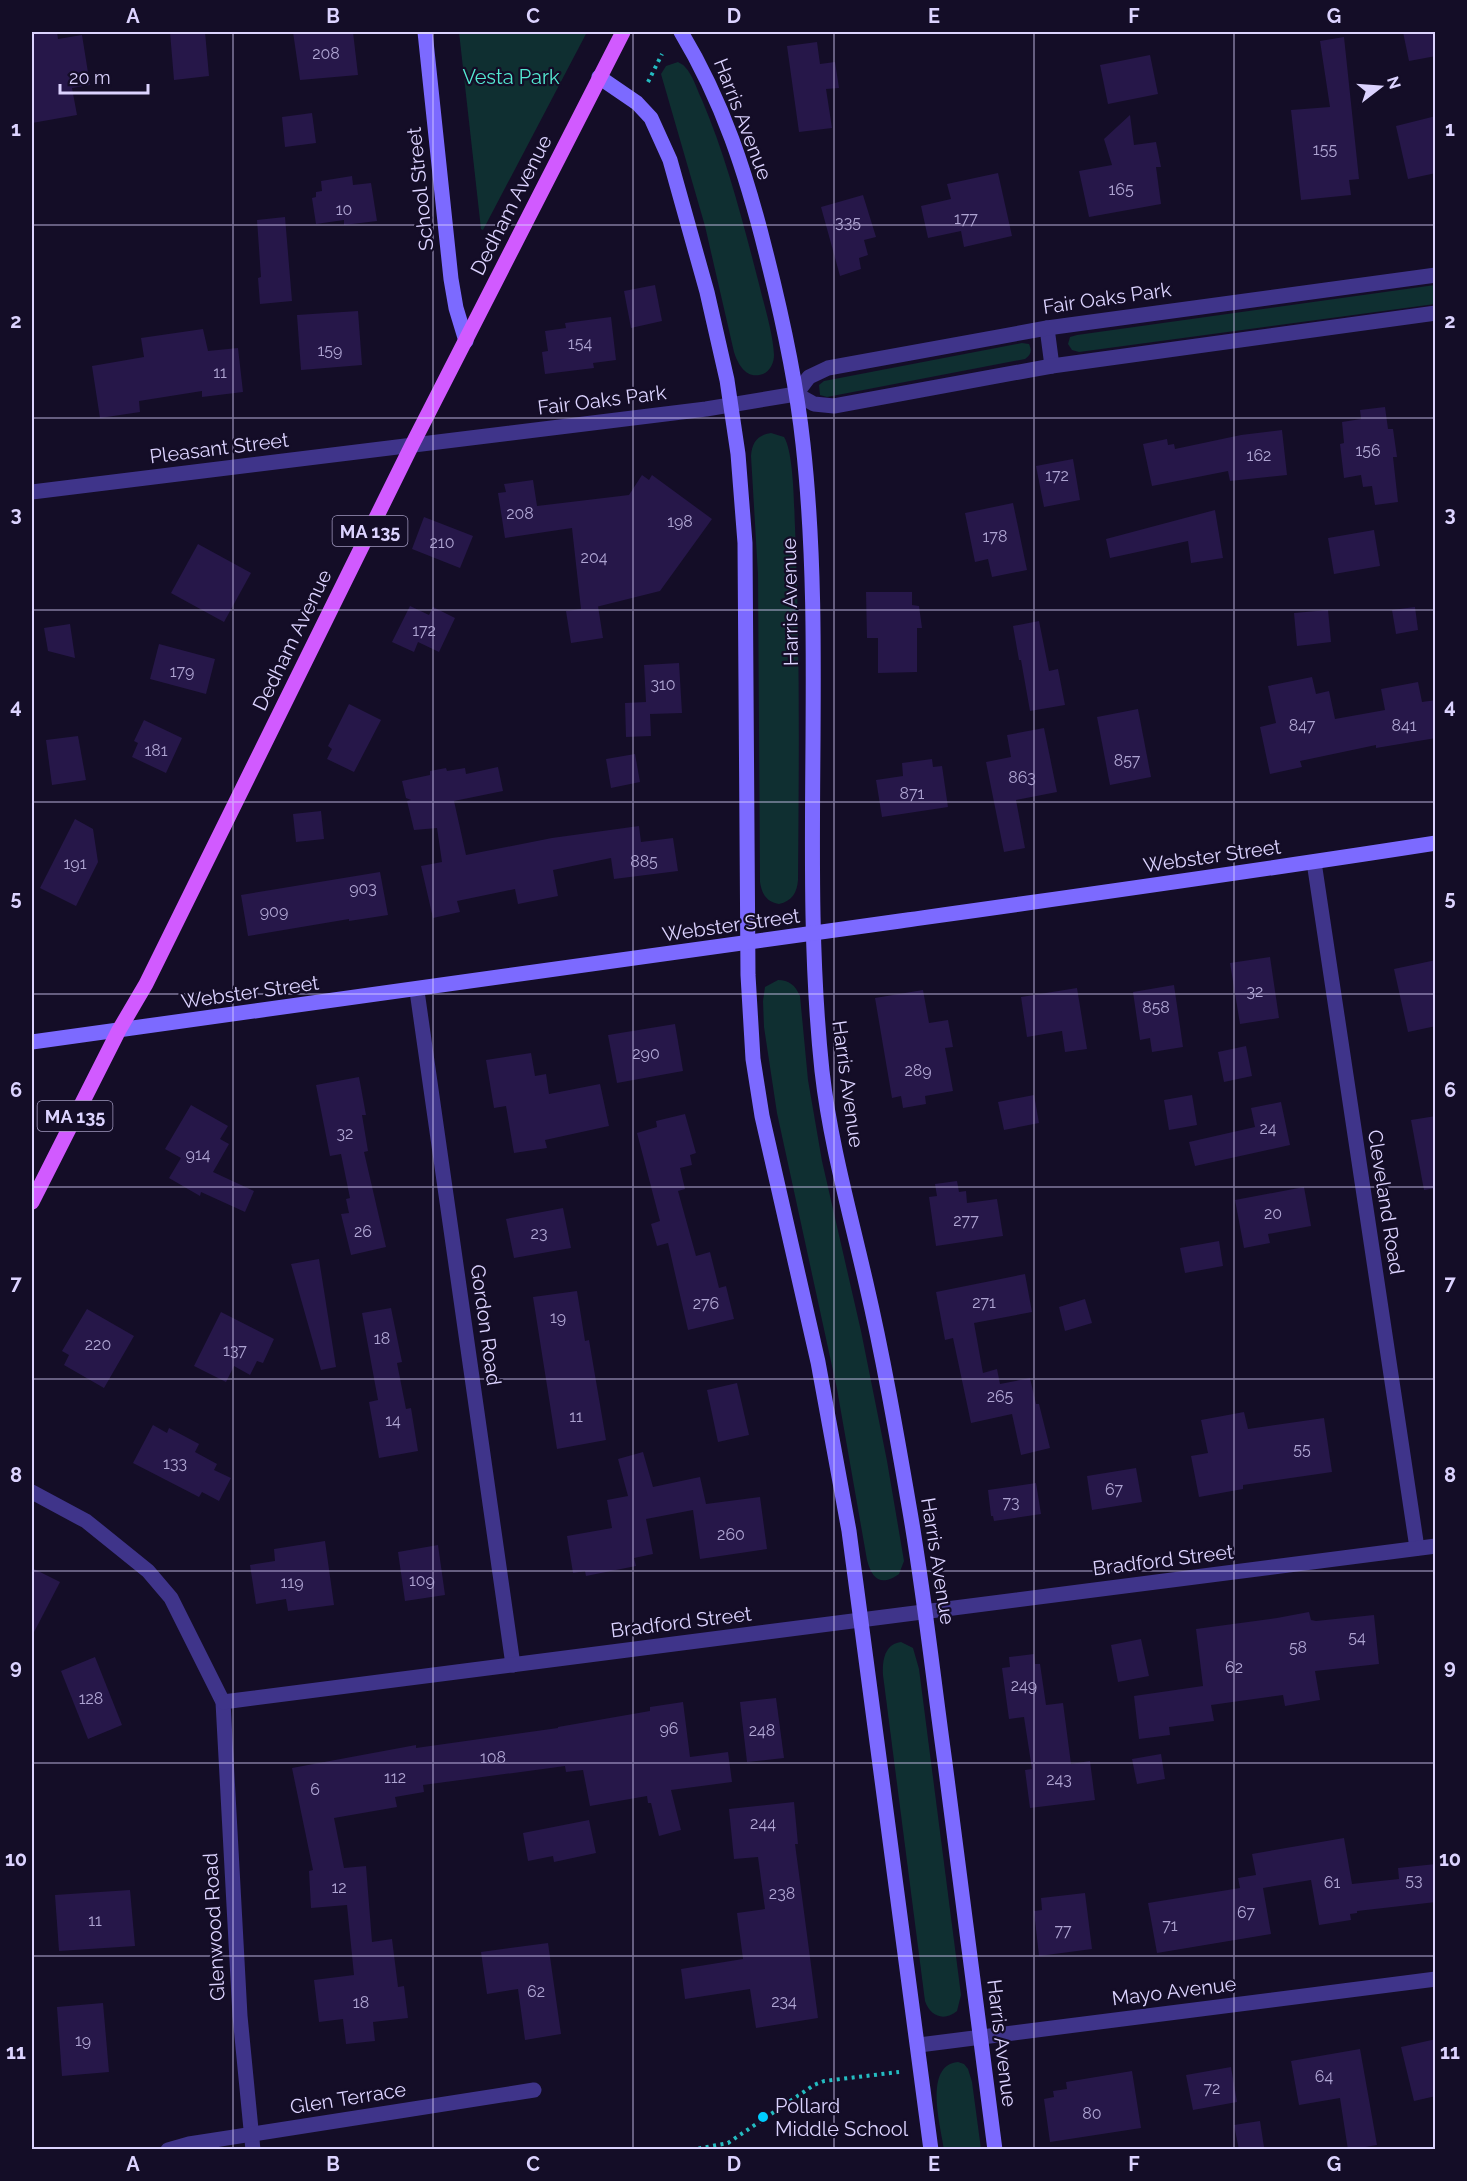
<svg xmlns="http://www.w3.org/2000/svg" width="1467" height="2181" font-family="Raleway,sans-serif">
	<rect width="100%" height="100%" fill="#140d27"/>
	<!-- green -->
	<g fill="#0f2f31">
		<polygon points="459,32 587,32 483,230 481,229"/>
		<path d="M678 62C681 64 683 64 685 67 693 75 697 90 702 100 727 159 743 222 759 284 764 305 773 333 774 355 774 363 770 371 763 374 747 380 738 365 734 352L705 226 661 74 666 66Z"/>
		<polygon points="1435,285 1435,304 1079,352 1072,350 1068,344 1070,337 1077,335"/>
		<path d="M1022 343 1029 344C1032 351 1031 355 1025 359L827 397 820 395 819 385 824 381Z"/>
		<path d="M771 433 784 437C794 453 794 507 795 527 800 645 799 762 798 880 797 893 792 901 779 904 767 902 762 895 760 882L758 574 751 456C752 442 758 435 771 433Z"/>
		<path d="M778 980C789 980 795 985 800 996L808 1080 822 1161 861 1331 887 1461 904 1561 899 1574C881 1587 872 1579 867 1560L837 1389 777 1113 764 1027 763 1001 765 987Z"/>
		<path d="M901 1642 913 1648 919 1669 961 1995 957 2011C944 2022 930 2016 925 2001L883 1675C882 1660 885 1644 901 1642Z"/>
		<path d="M958 2062 964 2064 968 2069 972 2082 981 2149H944C941 2127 923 2065 958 2062Z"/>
	</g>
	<!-- building -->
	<g fill="#261749">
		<polygon points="57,32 58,39 82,35 90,85 72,88 77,115 32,123 32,34"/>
		<polygon points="170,32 205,32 209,76 174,80"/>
		<polygon points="293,32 353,32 358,75 300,80"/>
		<polygon points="1403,32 1433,32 1436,56 1409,61"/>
		<polygon points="1344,37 1359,179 1349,180 1351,195 1301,200 1291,110 1330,107 1320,41"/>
		<polygon points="817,42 820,64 835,62 839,88 826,89 832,128 799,132 787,46"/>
		<polygon points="1150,55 1158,94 1108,104 1100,65"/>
		<polygon points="312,113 316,143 285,147 282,117"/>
		<polygon points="1130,115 1134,145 1156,142 1161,167 1156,167 1161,204 1089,217 1079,171 1112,165 1104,139"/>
		<polygon points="1436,116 1436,173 1408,179 1396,126"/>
		<polygon points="998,173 1012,236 964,247 961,231 928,238 921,206 951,199 947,184"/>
		<polygon points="352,176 353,185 371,183 377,221 344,225 344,220 316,224 312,198 316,197 316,192 322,191 321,181"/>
		<polygon points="863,195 876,237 864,240 868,255 859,258 861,269 840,276 821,207"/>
		<polygon points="285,217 292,301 260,304 258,278 261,277 257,220"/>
		<polygon points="655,285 662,321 631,328 624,291"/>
		<polygon points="358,311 362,365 301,370 297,315"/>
		<polygon points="611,317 616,360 593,363 594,368 545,374 542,352 548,351 545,331 566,328 565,323"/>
		<polygon points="203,329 208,351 238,348 243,392 202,397 202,391 139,401 140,412 100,418 92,366 144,357 141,338"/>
		<polygon points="1385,407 1388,429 1393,429 1397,457 1393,457 1398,502 1375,505 1372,486 1363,487 1361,475 1344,478 1340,444 1344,443 1342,422 1361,419 1360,410"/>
		<polygon points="1282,430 1287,475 1230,481 1228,471 1152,486 1143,444 1167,439 1168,445 1174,444 1175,449 1241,435"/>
		<polygon points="1073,459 1080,500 1044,507 1036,466"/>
		<polygon points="642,475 649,480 652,475 712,519 660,591 596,607 598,606 603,638 571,643 566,611 581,609 572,528 505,538 498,493 506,492 504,484 533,480 537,506 629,495"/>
		<polygon points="1013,503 1027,570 992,577 988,559 975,562 965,513"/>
		<polygon points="1215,510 1223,558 1191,563 1188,541 1110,558 1106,539"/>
		<polygon points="424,517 473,536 460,568 412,549"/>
		<polygon points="1374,530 1380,566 1334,574 1328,538"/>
		<polygon points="198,544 251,573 224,622 171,593"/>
		<polygon points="866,592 912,592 912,605 919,606 922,628 917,628 917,672 878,673 878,638 867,638"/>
		<polygon points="410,606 429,615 433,607 455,618 439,652 418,642 414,652 392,642"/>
		<polygon points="1415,607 1418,630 1396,634 1392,610"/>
		<polygon points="1328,610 1331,642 1297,646 1294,613"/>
		<polygon points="1039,621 1049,671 1058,669 1065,705 1030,711 1021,660 1019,660 1013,626"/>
		<polygon points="70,624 75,658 48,651 44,628"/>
		<polygon points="159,644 215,659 206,694 150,679"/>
		<polygon points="679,663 682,713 650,714 651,736 626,737 625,703 646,702 644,665"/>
		<polygon points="1312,677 1316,694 1329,691 1335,719 1385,710 1381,689 1418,682 1422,702 1436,700 1436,738 1376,748 1376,745 1300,761 1302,767 1270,774 1260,727 1276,723 1268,686"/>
		<polygon points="349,704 381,720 354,772 327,759 332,749 328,746"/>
		<polygon points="1138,709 1151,777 1110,785 1097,717"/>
		<polygon points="144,720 182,738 166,773 132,757 138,743 134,741"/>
		<polygon points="1044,728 1057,792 1016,800 1025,848 1004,852 986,762 1011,757 1007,735"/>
		<polygon points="78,736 86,780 52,785 46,740"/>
		<polygon points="635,754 640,782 611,788 606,759"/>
		<polygon points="932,759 933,767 942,766 948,807 882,817 876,780 903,776 902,763"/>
		<polygon points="498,767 503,791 454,801 466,855 552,838 639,826 641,842 673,838 678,871 614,879 611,858 553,870 558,896 518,904 515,889 457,901 460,912 433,918 421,866 442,862 437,828 414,830 407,801 411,800 406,798 402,781 430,775 430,771 446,768 447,771 465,768 466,774"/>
		<polygon points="321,811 324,839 296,842 293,814"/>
		<polygon points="75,819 93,829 98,862 76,906 40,888"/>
		<polygon points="380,872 388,915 349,921 349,919 248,936 241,895"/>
		<polygon points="1270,957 1279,1018 1240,1024 1230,963"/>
		<polygon points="1436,960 1436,1026 1408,1032 1394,969"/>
		<polygon points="1174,985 1183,1047 1152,1052 1150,1038 1140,1040 1133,992"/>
		<polygon points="1077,988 1087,1049 1065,1052 1062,1031 1027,1037 1021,997"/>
		<polygon points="923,990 929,1023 948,1020 953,1047 945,1048 953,1091 925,1096 926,1104 903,1108 901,1096 892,1098 875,998"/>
		<polygon points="675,1024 683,1071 617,1083 608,1035"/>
		<polygon points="1246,1046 1252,1076 1224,1082 1218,1052"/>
		<polygon points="531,1053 535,1076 546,1074 549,1094 600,1084 609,1126 545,1140 547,1148 514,1153 506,1106 494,1108 486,1060"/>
		<polygon points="359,1077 366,1115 362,1115 368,1151 364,1152 386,1247 351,1255 341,1214 349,1213 346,1199 350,1198 341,1154 330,1156 316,1085"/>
		<polygon points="1034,1095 1039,1123 1004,1130 998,1102"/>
		<polygon points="1192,1095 1197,1125 1169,1130 1164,1100"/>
		<polygon points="1281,1102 1290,1145 1195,1166 1189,1142 1255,1127 1251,1108"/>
		<polygon points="191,1105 228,1126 220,1139 229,1144 213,1172 254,1191 245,1212 201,1192 200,1196 169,1178 181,1158 165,1149"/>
		<polygon points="685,1114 696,1153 690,1155 692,1165 680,1168 685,1189 678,1191 696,1256 710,1252 719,1288 726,1286 734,1319 688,1330 668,1243 657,1246 651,1224 660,1221 637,1133 657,1127 656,1121"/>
		<polygon points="1436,1116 1436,1188 1424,1190 1411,1120"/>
		<polygon points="957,1181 959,1192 966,1191 967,1203 997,1199 1003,1236 936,1246 929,1197 937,1196 935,1184"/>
		<polygon points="1304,1187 1311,1226 1268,1234 1270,1243 1244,1248 1235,1200"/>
		<polygon points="563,1208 571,1248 514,1258 506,1219"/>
		<polygon points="1219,1241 1223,1266 1185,1273 1180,1248"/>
		<polygon points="319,1259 336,1367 321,1370 291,1264"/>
		<polygon points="1025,1274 1032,1312 974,1323 983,1373 997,1369 1000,1384 1030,1378 1036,1404 1039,1404 1050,1448 1021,1455 1012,1414 971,1423 953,1338 945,1340 936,1292"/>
		<polygon points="577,1291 585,1341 589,1340 606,1440 557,1449 533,1297"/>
		<polygon points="1085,1299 1092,1323 1065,1331 1059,1307"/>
		<polygon points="391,1308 402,1362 397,1363 406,1409 411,1408 418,1451 379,1458 369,1402 378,1400 362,1313"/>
		<polygon points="87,1309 134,1336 104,1388 64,1365 69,1355 62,1351"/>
		<polygon points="221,1312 274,1339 263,1363 257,1361 250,1375 234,1366 226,1382 194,1366"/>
		<polygon points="737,1383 749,1435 718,1442 707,1390"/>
		<polygon points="1244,1412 1248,1429 1324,1418 1332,1472 1243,1485 1243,1489 1199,1497 1191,1456 1208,1453 1201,1420"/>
		<polygon points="153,1425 167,1433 169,1428 199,1444 195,1452 217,1464 214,1470 231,1478 219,1501 202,1492 199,1497 133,1463"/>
		<polygon points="643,1452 653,1487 700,1477 706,1504 760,1497 767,1549 700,1559 693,1510 646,1519 653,1554 634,1558 636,1566 586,1576 585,1571 573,1573 567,1536 612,1528 607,1500 628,1496 618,1459"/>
		<polygon points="1136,1468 1142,1502 1092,1510 1087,1476"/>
		<polygon points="1036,1483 1041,1514 994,1521 993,1516 991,1516 988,1490"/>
		<polygon points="325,1541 334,1605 288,1611 286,1599 256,1604 250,1565 275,1561 274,1549"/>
		<polygon points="438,1545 445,1595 405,1601 398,1552"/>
		<polygon points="32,1568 60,1582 32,1636"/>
		<polygon points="1309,1612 1311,1620 1316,1621 1374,1615 1379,1664 1315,1671 1320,1700 1285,1706 1283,1695 1211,1705 1214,1721 1169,1727 1170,1735 1139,1739 1134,1696 1203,1686 1196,1629 1277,1618"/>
		<polygon points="1141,1639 1149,1676 1118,1682 1111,1645"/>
		<polygon points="1034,1654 1035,1664 1040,1664 1046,1705 1063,1703 1071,1764 1090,1761 1095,1800 1030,1808 1025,1770 1032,1769 1024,1717 1009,1719 1002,1668 1010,1667 1009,1657"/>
		<polygon points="95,1657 122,1725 88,1739 61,1671"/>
		<polygon points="776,1698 784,1758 747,1762 740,1702"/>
		<polygon points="683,1702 690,1757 728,1752 732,1782 671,1790 681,1830 659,1836 651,1803 648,1803 647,1796 590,1806 583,1770 566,1772 565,1766 423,1785 424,1792 395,1797 397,1807 334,1818 344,1868 366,1866 372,1942 392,1939 398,1987 404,1986 408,2018 373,2022 375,2041 346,2044 343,2019 319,2022 314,1980 354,1975 347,1905 311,1908 309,1871 313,1870 292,1768 416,1745 416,1748 558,1728 558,1727 650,1711 650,1707"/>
		<polygon points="1161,1754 1165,1779 1137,1784 1132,1759"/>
		<polygon points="794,1802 798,1844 795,1844 818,2018 756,2028 750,1989 685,1999 681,1969 743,1959 737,1913 765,1909 758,1857 734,1859 729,1809"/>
		<polygon points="589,1820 596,1853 554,1862 553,1856 528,1861 523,1833"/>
		<polygon points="1344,1838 1352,1884 1399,1879 1398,1868 1436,1864 1436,1902 1357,1911 1357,1913 1350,1914 1351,1920 1319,1925 1311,1880 1263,1888 1271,1934 1157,1953 1148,1903 1240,1888 1238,1878 1256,1875 1252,1854"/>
		<polygon points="130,1890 135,1946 59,1951 55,1895"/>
		<polygon points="1085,1893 1092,1949 1039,1956 1034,1911 1042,1910 1041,1898"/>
		<polygon points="548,1943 561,2034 525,2040 518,1989 487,1994 481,1952"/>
		<polygon points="103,2003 109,2072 62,2076 57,2007"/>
		<polygon points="1436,2039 1436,2096 1414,2101 1401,2047"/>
		<polygon points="1360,2049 1377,2145 1348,2150 1340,2098 1299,2105 1291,2061"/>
		<polygon points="1231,2067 1237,2102 1193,2110 1186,2075"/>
		<polygon points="1132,2071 1141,2128 1050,2142 1044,2099 1054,2097 1053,2091 1067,2089 1066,2082"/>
		<polygon points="1260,2121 1264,2147 1239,2150 1234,2125"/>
	</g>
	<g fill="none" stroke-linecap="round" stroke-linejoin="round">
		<!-- path -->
		<g stroke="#24bcc1" stroke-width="4" stroke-dasharray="3 4.5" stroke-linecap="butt">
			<polyline points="648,82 662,54"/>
			<polyline points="691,2150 728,2143 814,2085 824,2081 899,2072"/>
		</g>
		<!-- street -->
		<g stroke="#3f348a" stroke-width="15">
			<polyline points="1047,328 1052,366"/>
			<polyline points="796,394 809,377 828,368 1047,328 1436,275"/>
			<polyline points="32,492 706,409 796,394 814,404 834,406 1052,366 1436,313"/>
			<polyline points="1314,862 1417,1548"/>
			<polyline points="417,991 513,1665"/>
			<polyline points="32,1492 86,1521 148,1571 171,1598 223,1702 240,2016 253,2150"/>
			<polyline points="223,1702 1436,1546"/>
			<polyline points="919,2045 1436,1979"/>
			<polyline points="168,2150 189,2144 534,2090"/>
		</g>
		<!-- secondary -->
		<g stroke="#7c6aff" stroke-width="15">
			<polyline points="425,32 451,279 456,308 466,341"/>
			<path d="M681 32C723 102 746 173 766 253 782 316 796 379 803 444 826 652 800 863 822 1071 830 1142 850 1213 866 1283 883 1356 896 1431 909 1506 924 1591 933 1677 945 1763 961 1892 978 2021 995 2150"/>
			<polyline points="599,77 637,103 651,118 670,160 707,292 727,380 738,454 745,543 748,975 753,1059 762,1116 818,1362 849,1531 931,2150"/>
			<path d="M32 1042C321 1003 610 963 900 921 1078 896 1257 871 1436 843"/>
		</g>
		<!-- primary -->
		<polyline stroke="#d15aff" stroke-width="15" points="32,1202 119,1030 146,984 412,445 623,32"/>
	</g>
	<!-- grid -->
	<path fill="none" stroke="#dcd3ff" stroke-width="1.5" stroke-opacity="0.55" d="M233 32V2150M433 32V2150M633 32V2150M834 32V2150M1034 32V2150M1234 32V2150M32 225H1436M32 418H1436M32 610H1436M32 802H1436M32 994H1436M32 1187H1436M32 1379H1436M32 1571H1436M32 1763H1436M32 1956H1436"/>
	<!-- markers -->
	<circle fill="#00ccfe" stroke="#140d27" stroke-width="2" cx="763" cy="2117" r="6"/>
	<g text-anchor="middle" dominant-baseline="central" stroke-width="4.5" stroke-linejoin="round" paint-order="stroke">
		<!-- number labels -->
		<g font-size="16" fill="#aea4d2">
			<text x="326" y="53">208</text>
			<text x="1325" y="149">155</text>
			<text x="1121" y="189">165</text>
			<text x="344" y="209">10</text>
			<text x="966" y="218">177</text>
			<text x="848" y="222">335</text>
			<text x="580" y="343">154</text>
			<text x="330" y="350">159</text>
			<text x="220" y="372">11</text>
			<text x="1368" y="450">156</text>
			<text x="1259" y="455">162</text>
			<text x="1057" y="475">172</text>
			<text x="520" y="513">208</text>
			<text x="680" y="521">198</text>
			<text x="995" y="536">178</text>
			<text x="442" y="542">210</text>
			<text x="594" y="557">204</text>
			<text x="424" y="630">172</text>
			<text x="182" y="671">179</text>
			<text x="663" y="684">310</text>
			<text x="1302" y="725">847</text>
			<text x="1404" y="725">841</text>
			<text x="156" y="750">181</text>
			<text x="1127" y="760">857</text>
			<text x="1022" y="777">863</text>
			<text x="912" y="793">871</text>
			<text x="644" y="861">885</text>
			<text x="75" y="863">191</text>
			<text x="363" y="888">903</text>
			<text x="274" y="911">909</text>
			<text x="1255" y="991">32</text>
			<text x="1156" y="1007">858</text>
			<text x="646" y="1053">290</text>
			<text x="918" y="1070">289</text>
			<text x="1268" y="1128">24</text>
			<text x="345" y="1133">32</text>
			<text x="198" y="1154">914</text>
			<text x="1273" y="1213">20</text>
			<text x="966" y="1220">277</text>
			<text x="363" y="1231">26</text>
			<text x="539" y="1233">23</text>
			<text x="984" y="1302">271</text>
			<text x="706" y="1303">276</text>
			<text x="558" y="1317">19</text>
			<text x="382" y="1338">18</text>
			<text x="98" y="1344">220</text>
			<text x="235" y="1350">137</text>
			<text x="1000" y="1396">265</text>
			<text x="576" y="1416">11</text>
			<text x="393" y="1420">14</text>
			<text x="1302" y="1449">55</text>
			<text x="175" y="1463">133</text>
			<text x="1114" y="1489">67</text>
			<text x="1011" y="1502">73</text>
			<text x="731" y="1534">260</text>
			<text x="422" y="1580">109</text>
			<text x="292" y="1582">119</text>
			<text x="1357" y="1637">54</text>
			<text x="1298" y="1647">58</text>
			<text x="1234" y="1667">62</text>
			<text x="1024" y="1685">249</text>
			<text x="91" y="1698">128</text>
			<text x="669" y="1728">96</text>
			<text x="762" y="1730">248</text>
			<text x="493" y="1757">108</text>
			<text x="395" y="1777">112</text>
			<text x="1059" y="1779">243</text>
			<text x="315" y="1789">6</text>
			<text x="763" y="1823">244</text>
			<text x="1414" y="1880">53</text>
			<text x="1332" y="1882">61</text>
			<text x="339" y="1887">12</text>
			<text x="782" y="1893">238</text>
			<text x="1246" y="1912">67</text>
			<text x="95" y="1920">11</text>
			<text x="1170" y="1925">71</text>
			<text x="1063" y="1930">77</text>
			<text x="536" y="1991">62</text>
			<text x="784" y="2001">234</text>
			<text x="361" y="2002">18</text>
			<text x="83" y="2040">19</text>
			<text x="1324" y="2076">64</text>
			<text x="1212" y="2088">72</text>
			<text x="1092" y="2113">80</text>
		</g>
		<!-- shield labels -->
		<g fill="#140d27" stroke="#a098be" stroke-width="1.5">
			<rect x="332.5" y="516" width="75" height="30" rx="4.5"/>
			<rect x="37.5" y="1101" width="75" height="30" rx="4.5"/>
		</g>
		<g font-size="18" font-weight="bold" fill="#dcd3ff">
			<text x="370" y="531">MA 135</text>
			<text x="75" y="1116">MA 135</text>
		</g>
		<!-- park labels -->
		<g font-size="20" fill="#54ead2" stroke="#140d27">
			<text x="511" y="77">Vesta Park</text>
		</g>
		<!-- street labels -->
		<g font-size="20" fill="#dcd3ff" stroke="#140d27">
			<text transform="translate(743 119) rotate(69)">Harris Avenue</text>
			<text transform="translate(420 189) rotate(-96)">School Street</text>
			<text transform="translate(511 205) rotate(-63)">Dedham Avenue</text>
			<text transform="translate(1107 298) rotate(-8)">Fair Oaks Park</text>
			<text transform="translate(602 400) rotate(-7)">Fair Oaks Park</text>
			<text transform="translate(219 448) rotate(-7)">Pleasant Street</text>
			<text transform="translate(790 602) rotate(-91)">Harris Avenue</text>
			<text transform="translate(292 640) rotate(-64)">Dedham Avenue</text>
			<text transform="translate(1212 856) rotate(-8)">Webster Street</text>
			<text transform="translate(731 925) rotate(-8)">Webster Street</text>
			<text transform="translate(250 992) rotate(-8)">Webster Street</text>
			<text transform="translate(848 1084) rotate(82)">Harris Avenue</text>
			<text transform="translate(1386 1202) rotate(81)">Cleveland Road</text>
			<text transform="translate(486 1325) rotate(82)">Gordon Road</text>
			<text transform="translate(1163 1560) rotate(-7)">Bradford Street</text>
			<text transform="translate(938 1561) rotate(81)">Harris Avenue</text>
			<text transform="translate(681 1622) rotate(-7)">Bradford Street</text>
			<text transform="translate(214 1927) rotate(-93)">Glenwood Road</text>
			<text transform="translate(1174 1991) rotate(-7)">Mayo Avenue</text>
			<text transform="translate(1002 2043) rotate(83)">Harris Avenue</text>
			<text transform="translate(348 2098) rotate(-9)">Glen Terrace</text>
		</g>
		<!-- poi labels -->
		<g font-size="20" fill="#dcd3ff" stroke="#140d27" text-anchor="start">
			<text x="775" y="2106">Pollard<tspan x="775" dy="23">Middle School</tspan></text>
		</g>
	</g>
	<!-- border -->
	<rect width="1467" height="2181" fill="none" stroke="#140d27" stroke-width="66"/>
	<!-- north arrow -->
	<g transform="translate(1380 87) rotate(73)" stroke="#140d27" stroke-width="4.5" paint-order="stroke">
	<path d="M0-4.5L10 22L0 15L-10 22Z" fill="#dcd3ff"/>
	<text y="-9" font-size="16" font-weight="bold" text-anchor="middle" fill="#dcd3ff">N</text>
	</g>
	<!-- scale -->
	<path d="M60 84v9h88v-9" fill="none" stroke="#dcd3ff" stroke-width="3"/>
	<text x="69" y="84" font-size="18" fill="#dcd3ff" stroke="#140d27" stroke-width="4.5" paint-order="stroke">20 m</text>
	<rect x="33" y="33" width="1401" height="2115" fill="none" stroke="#dcd3ff" stroke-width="2"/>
	<g font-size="20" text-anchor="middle" font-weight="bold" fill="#dcd3ff">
		<text x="133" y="23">A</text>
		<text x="333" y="23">B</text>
		<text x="533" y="23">C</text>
		<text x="734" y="23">D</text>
		<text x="934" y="23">E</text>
		<text x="1134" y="23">F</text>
		<text x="1334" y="23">G</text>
		<text x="16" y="136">1</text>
		<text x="1450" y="136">1</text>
		<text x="16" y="328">2</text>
		<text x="1450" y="328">2</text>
		<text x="16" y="521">3</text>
		<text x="1450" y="521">3</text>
		<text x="16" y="713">4</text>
		<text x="1450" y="713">4</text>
		<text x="16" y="905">5</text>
		<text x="1450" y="905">5</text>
		<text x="16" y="1097">6</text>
		<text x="1450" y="1097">6</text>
		<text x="16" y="1290">7</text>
		<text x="1450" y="1290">7</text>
		<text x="16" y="1482">8</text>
		<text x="1450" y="1482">8</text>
		<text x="16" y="1674">9</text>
		<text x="1450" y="1674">9</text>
		<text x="16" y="1866">10</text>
		<text x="1450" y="1866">10</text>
		<text x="16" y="2059">11</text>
		<text x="1450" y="2059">11</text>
		<text x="133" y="2171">A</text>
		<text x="333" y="2171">B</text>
		<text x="533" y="2171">C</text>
		<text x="734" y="2171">D</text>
		<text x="934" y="2171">E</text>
		<text x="1134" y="2171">F</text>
		<text x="1334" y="2171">G</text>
	</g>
</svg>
